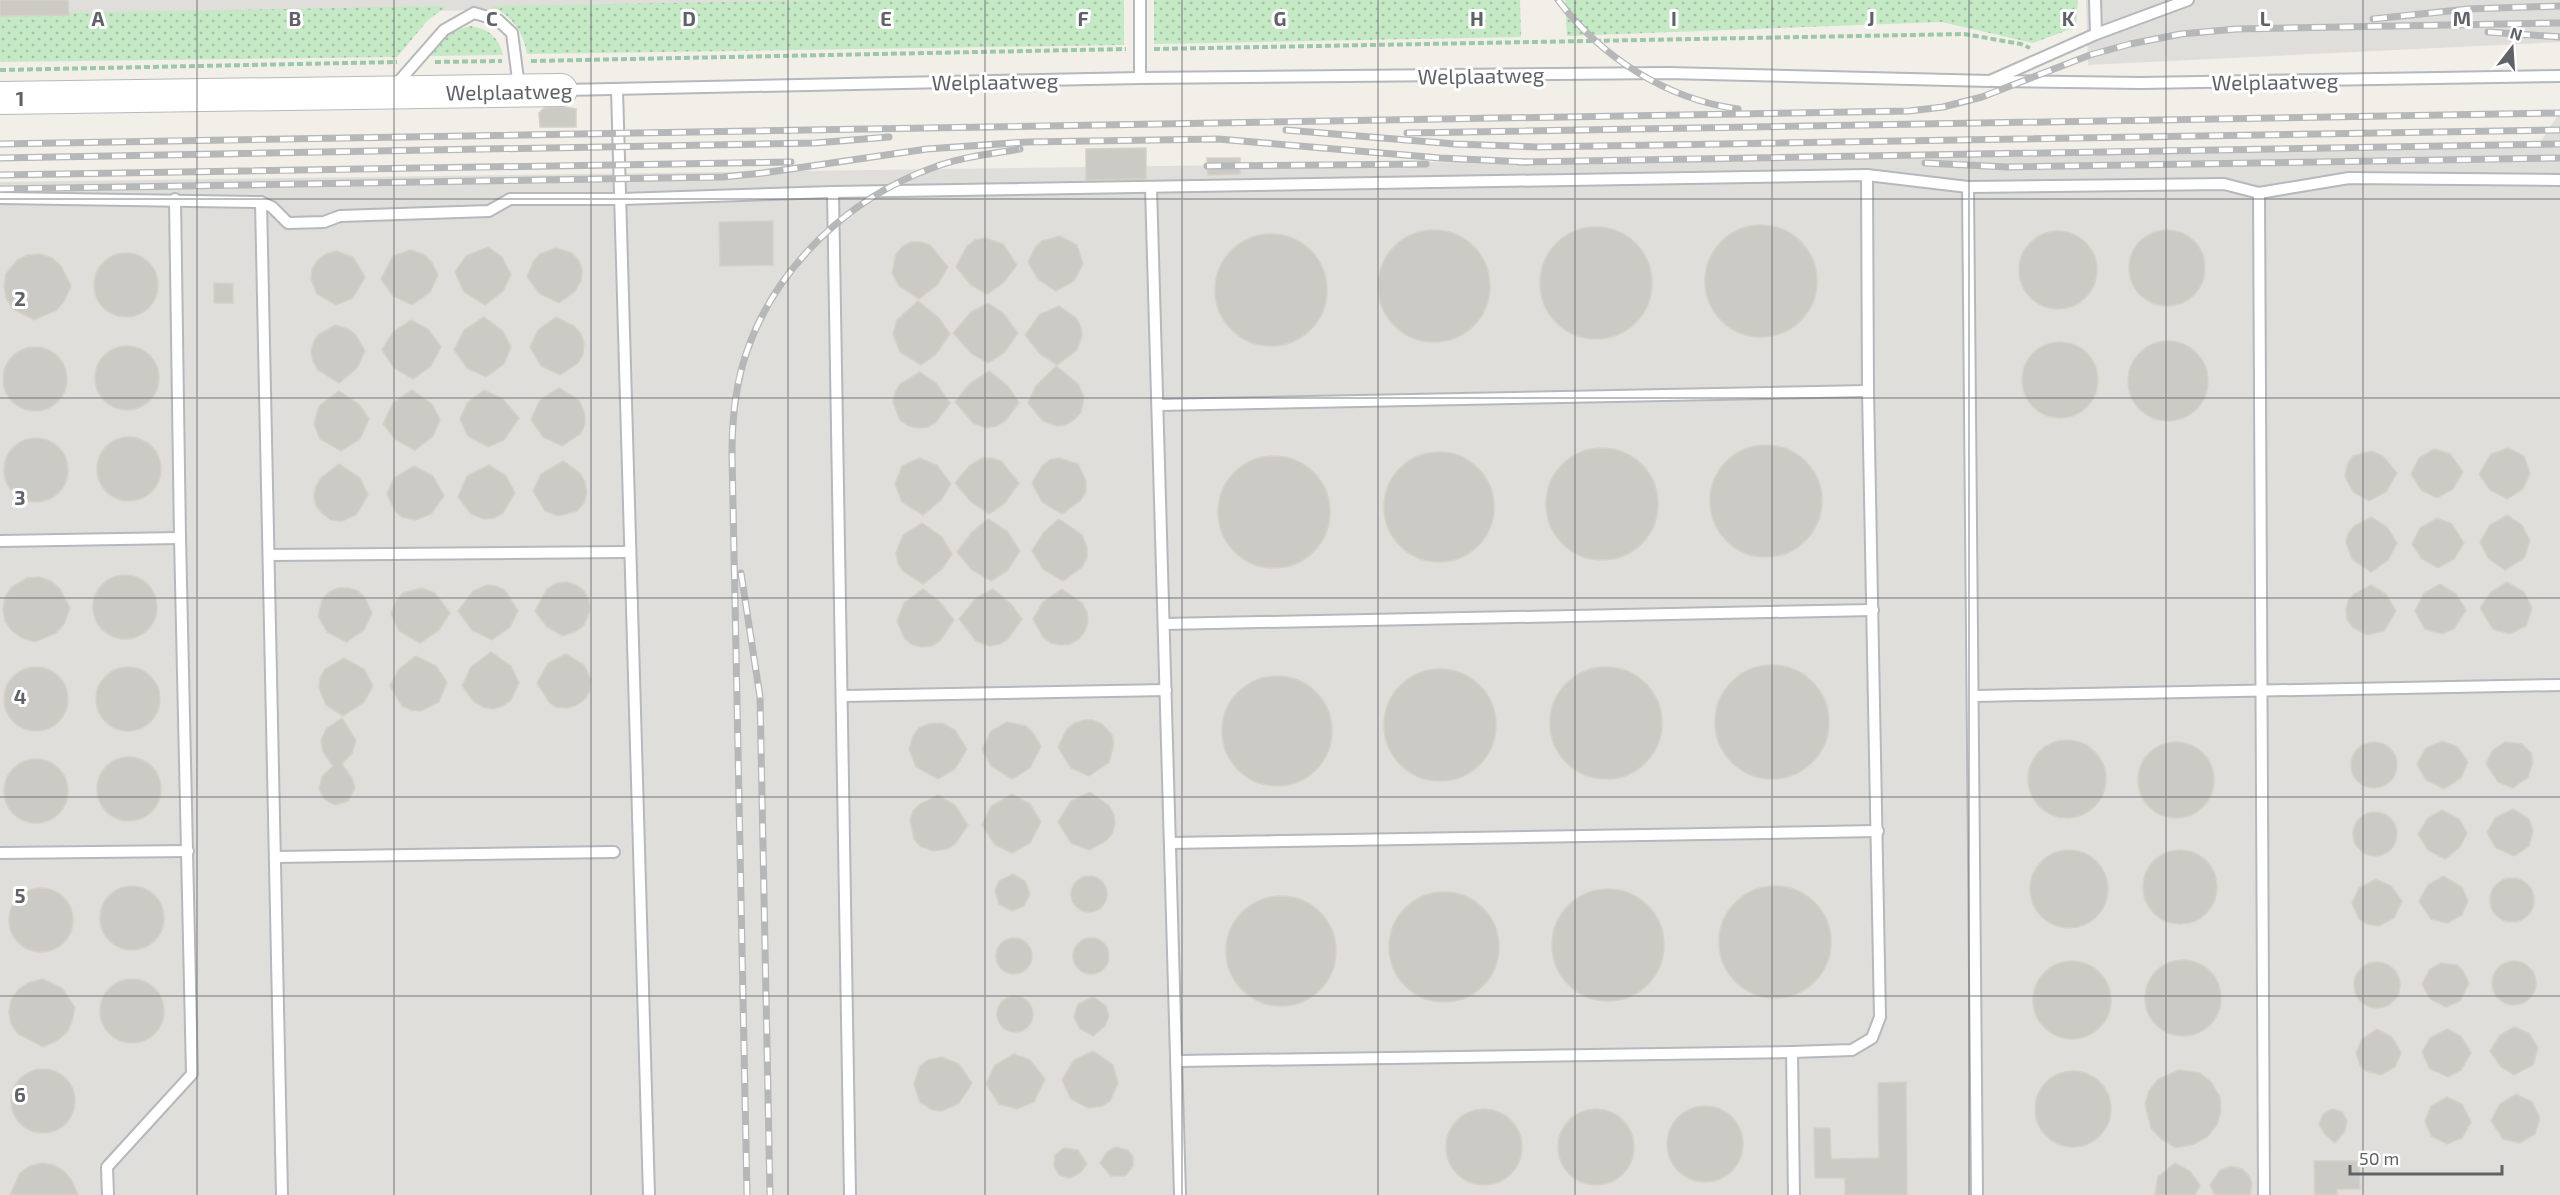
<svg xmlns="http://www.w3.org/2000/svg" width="2560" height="1195" font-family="'Exo 2',sans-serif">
	<defs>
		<pattern id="green-dots" width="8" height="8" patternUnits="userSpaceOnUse" patternTransform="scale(1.5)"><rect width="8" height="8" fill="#c5e8c5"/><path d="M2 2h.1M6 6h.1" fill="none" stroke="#a3c0a4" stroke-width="1.8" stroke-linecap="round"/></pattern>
	</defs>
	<rect width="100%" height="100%" fill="#f1efe8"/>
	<!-- industrial -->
	<g fill="#e0deda">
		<polygon points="0,0 844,0 0,23"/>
		<polygon points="2086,0 2560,0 2560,42 2088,65"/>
		<polygon points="2560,112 2560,1195 0,1195 0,182 2537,147"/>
	</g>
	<!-- green -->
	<g fill="url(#green-dots)">
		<path d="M832 0H1124V45L527 54C524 32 511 14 490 6Z"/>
		<polygon points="1154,0 1520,0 1521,37 1154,44"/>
		<polygon points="1565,0 2078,0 2076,27 2033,43 1942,22 1567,36"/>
		<polygon points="447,6 428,20 397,57 0,62 0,14"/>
		<path d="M470 26C487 28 499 37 503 55L427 56 451 32Z"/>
	</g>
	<!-- building -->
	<g fill="#cccac5" stroke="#d6d1c6" stroke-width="1.5">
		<polygon points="0,0 68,0 69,15 0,16"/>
		<polygon points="564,107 576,109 576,127 540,127 539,113 544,108"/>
		<polygon points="1146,148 1146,179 1086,180 1086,149"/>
		<polygon points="1207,158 1240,158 1240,174 1208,175"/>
		<polygon points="773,221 773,265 720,266 719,222"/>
		<circle cx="1761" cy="281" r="56"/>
		<circle cx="1596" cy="283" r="56"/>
		<circle cx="2167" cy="268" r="38"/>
		<circle cx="1434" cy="286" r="56"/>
		<circle cx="2058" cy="270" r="39"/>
		<circle cx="1271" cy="290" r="56"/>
		<polygon points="1060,236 1077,245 1083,264 1074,281 1056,291 1038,279 1028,262 1035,248 1042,241"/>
		<polygon points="985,238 1003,244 1017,265 1003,283 987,294 971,285 956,267 967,246 975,240"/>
		<polygon points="911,242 921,242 930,245 948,267 938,284 919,299 899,286 892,273 896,254 903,246"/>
		<polygon points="488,247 502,257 511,275 503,291 485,305 464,292 455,272 466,256"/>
		<polygon points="556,248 572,253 579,261 582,270 581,281 575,291 559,303 540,294 527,277 533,262 540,254"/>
		<polygon points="410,250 425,255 432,263 438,275 430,292 412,305 393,296 381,279 393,256"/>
		<polygon points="336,251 353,257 365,277 353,298 336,305 317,294 311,279 312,269 318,260 326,254"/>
		<circle cx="126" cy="285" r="32"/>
		<polygon points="40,254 52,258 61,266 71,286 64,301 57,310 34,320 13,309 6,298 4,286 6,274 17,260 28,255"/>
		<polygon points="214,283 233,284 233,303 214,303"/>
		<polygon points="918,301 939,318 950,334 936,354 921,365 900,352 893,334 897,320"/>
		<polygon points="988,303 1003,313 1018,333 1004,353 988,363 972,354 953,333 971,312"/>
		<polygon points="1059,306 1076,318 1081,327 1082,336 1077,350 1057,365 1040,354 1025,335 1040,314"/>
		<polygon points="484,317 503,331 511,347 504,364 486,377 467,368 454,350 464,330"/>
		<polygon points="556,317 574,326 581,334 584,343 583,354 578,363 560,375 541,366 530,347 538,330"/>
		<polygon points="411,320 428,329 441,347 431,366 413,379 394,368 382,350 393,332"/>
		<polygon points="335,325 348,329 356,335 365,351 357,368 339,383 318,370 313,361 311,351 314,341 319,334"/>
		<circle cx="2168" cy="381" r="40"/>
		<circle cx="2060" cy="380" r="38"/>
		<circle cx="127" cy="378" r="32"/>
		<circle cx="35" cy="379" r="32"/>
		<polygon points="1056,366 1078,384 1084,397 1081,412 1075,419 1066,425 1057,426 1043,421 1028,403 1036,386"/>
		<polygon points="989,371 1008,386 1019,403 1005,421 997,426 987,428 973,423 955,402 969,384"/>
		<polygon points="920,372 936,383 950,403 936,422 928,427 918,428 909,426 900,420 893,402 895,393 900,384"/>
		<polygon points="559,388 579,400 585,415 585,425 580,434 562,446 543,437 531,420 540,400"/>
		<polygon points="412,390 432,404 440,420 433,436 415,450 396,440 383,424 393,403"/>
		<polygon points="484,390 503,399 519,418 504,440 488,447 468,436 460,419 467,403"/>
		<polygon points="339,391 360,405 369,419 360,439 341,451 320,439 314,424 319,406"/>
		<circle cx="129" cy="469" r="32"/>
		<circle cx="36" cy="470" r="32"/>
		<circle cx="1766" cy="501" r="56"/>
		<polygon points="2508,448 2524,456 2530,473 2523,489 2507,499 2490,490 2479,474 2491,454"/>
		<circle cx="1602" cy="504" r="56"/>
		<polygon points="2434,449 2450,454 2463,472 2453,489 2437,498 2421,490 2411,474 2419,458"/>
		<polygon points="2371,451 2383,456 2397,473 2386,492 2369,501 2353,492 2345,476 2348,463 2353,456"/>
		<circle cx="1439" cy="507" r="55"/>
		<circle cx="1274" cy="512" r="56"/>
		<polygon points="919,458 937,465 951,484 941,500 923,515 902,502 895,484 902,466"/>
		<polygon points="982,458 992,458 1001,461 1019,483 1005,503 989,514 970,501 955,483 969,466"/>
		<polygon points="1059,458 1078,464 1086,481 1086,491 1081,500 1062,514 1042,502 1032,483 1042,466 1050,460"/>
		<polygon points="563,461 580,473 585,482 587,493 584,503 577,511 558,516 545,511 533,491 541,474"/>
		<polygon points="339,464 360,478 368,495 356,515 342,521 331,520 322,513 316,506 314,496 316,486 321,478"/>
		<polygon points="489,465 506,476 515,493 503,513 494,518 484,519 471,514 458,497 467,476"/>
		<polygon points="414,466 433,476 444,496 431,514 416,520 402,517 395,511 387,494 394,478"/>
		<polygon points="2507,515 2522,525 2530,541 2524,558 2505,570 2488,558 2480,542 2490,525"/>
		<polygon points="2371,517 2387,527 2397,543 2388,560 2371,572 2352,559 2346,542 2348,534 2354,526"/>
		<polygon points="2437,518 2452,524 2464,543 2454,559 2438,568 2422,559 2412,544 2420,528"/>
		<polygon points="988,519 1007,531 1020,551 1007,571 991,581 971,569 957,552 971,533"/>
		<polygon points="1059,519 1082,535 1087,548 1087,558 1082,567 1063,581 1043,569 1032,551 1043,533"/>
		<polygon points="922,523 942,537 952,554 942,569 923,584 903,571 898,563 896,553 903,535"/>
		<circle cx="125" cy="607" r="32"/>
		<polygon points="39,577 51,581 60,589 70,608 64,624 56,633 35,642 22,638 12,631 5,621 3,609 5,597 12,587 27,578"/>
		<polygon points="567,582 576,585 584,591 589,601 590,610 584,625 576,631 563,636 547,627 535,611 547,589 557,583"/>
		<polygon points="2507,582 2524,592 2532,608 2526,626 2510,634 2493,629 2480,608 2491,592"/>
		<polygon points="2440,584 2456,594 2466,610 2454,629 2442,634 2425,629 2415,611 2424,593"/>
		<polygon points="487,585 496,586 505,590 518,611 510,627 492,640 472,630 458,611 473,591"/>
		<polygon points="2371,585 2386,594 2396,611 2384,631 2367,635 2352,627 2347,619 2346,610 2348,601 2354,594"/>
		<polygon points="338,588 348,588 358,591 365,598 372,613 364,630 346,642 327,632 318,616 322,600 329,592"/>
		<polygon points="422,588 435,593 450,613 439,630 420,643 399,631 391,614 396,601 403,593"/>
		<polygon points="923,589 940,602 954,620 940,641 932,646 922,647 913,645 905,639 897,621 904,603"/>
		<polygon points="993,589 1011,604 1022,619 1008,639 1000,644 990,646 976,641 959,619 976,598"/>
		<polygon points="1062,589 1082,603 1087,612 1088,622 1085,631 1079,639 1070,644 1061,645 1051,643 1043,637 1033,619 1043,602"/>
		<polygon points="491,652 511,666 519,683 511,700 503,706 493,709 483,707 474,702 462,686 471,667"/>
		<polygon points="566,654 584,665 591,680 590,690 585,699 577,705 567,708 556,707 549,702 537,683 548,663"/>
		<polygon points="416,656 436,666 447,682 439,702 421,711 411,710 402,706 390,686 399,669"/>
		<polygon points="344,658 364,669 373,686 364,702 343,716 326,705 319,688 320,678 325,669"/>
		<circle cx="1772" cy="722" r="57"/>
		<circle cx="128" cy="699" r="32"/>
		<circle cx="36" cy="699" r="32"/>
		<circle cx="1606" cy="723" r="56"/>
		<circle cx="1440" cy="725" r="56"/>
		<circle cx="1277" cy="731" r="55"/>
		<polygon points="342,718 356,740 352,753 342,764 352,778 355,788 348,801 335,805 325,800 319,789 322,777 333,766 323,752 321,741 326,729"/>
		<polygon points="1084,720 1093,720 1102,724 1112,735 1114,744 1109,762 1089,776 1071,768 1058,747 1067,729 1075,723"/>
		<polygon points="1007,722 1026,726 1033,733 1041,746 1030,768 1012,779 991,766 982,749 991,731"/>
		<polygon points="942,723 955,730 967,749 955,769 938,779 916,767 909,749 913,736 919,728 928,724"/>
		<circle cx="2067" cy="779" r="39"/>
		<polygon points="2442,741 2458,747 2468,762 2461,778 2444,789 2426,780 2417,764 2426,748"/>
		<circle cx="2176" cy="780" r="38"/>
		<polygon points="2505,742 2522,744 2531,753 2533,762 2528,777 2513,788 2498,782 2486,764 2492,751"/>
		<circle cx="2374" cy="765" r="23"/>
		<circle cx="129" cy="789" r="32"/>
		<circle cx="36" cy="791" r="32"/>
		<polygon points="1090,792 1109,806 1114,815 1115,824 1112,834 1106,841 1089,850 1071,843 1058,822 1071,801"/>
		<polygon points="1012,794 1030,804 1041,822 1030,843 1012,853 995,845 982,825 991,806"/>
		<polygon points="938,795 955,805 968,825 955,844 947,849 933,851 920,846 914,839 910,820 913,811 920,804"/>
		<polygon points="2513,809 2529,819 2533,831 2529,846 2514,856 2496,848 2487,833 2495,818"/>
		<polygon points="2442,810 2459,819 2467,833 2460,847 2445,859 2428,850 2418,834 2428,818"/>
		<circle cx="2375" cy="834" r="22"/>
		<circle cx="2180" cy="887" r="37"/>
		<circle cx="2069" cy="889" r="39"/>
		<polygon points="1013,874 1025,881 1030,894 1024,906 1012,911 999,904 995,891 999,881"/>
		<polygon points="2443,876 2462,887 2468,901 2462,915 2447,923 2431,919 2419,901 2428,885"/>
		<circle cx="1089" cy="894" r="18"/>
		<circle cx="2512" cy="900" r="22"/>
		<polygon points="2376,879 2391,886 2402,901 2394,918 2379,926 2366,924 2359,919 2352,903 2359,888"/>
		<circle cx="132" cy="918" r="32"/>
		<circle cx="1775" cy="942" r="56"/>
		<circle cx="41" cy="920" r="32"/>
		<circle cx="1608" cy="945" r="56"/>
		<circle cx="1444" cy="947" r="55"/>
		<circle cx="1281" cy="951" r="55"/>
		<circle cx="1091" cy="956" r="18"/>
		<circle cx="1014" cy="956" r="18"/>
		<circle cx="2183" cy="998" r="38"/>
		<circle cx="2072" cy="1000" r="39"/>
		<circle cx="2514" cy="983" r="22"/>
		<circle cx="2377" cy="985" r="23"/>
		<polygon points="2441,963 2457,965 2463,971 2469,983 2460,1001 2446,1007 2430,999 2422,984 2430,969"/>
		<circle cx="132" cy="1011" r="32"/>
		<polygon points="42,979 62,988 75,1008 72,1021 67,1032 58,1040 43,1047 18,1034 11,1024 9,1012 11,1000 18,990 28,983"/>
		<circle cx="1015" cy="1014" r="18"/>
		<polygon points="1093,997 1106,1006 1109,1016 1105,1026 1093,1036 1080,1029 1074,1017 1078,1004"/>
		<polygon points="2514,1027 2529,1033 2538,1048 2533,1065 2514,1075 2501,1067 2490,1051 2500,1035"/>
		<polygon points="2377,1029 2392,1037 2401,1053 2395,1067 2381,1075 2366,1071 2360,1065 2356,1053 2362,1039"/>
		<polygon points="2447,1029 2461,1036 2471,1053 2461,1070 2448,1077 2430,1069 2422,1052 2430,1038"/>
		<polygon points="1093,1051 1113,1065 1118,1083 1110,1101 1102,1106 1088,1108 1071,1099 1062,1080 1074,1060"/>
		<polygon points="1014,1054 1030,1060 1045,1079 1034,1102 1017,1109 999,1104 986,1084 995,1065"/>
		<polygon points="942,1057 959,1064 972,1083 959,1103 942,1111 933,1110 920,1102 914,1084 920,1066 928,1060"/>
		<circle cx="43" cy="1101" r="32"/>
		<polygon points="2179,1070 2200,1073 2211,1082 2220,1097 2221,1111 2217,1125 2207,1137 2194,1144 2176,1148 2161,1139 2151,1128 2145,1104 2149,1091 2158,1079"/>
		<circle cx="2073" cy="1109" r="38"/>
		<polygon points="1906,1082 1907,1195 1845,1195 1845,1178 1815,1178 1814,1128 1830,1128 1831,1159 1879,1158 1878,1083"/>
		<polygon points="2516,1094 2532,1102 2540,1118 2535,1134 2520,1143 2503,1139 2491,1121 2500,1104"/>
		<polygon points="2447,1097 2462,1104 2471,1122 2462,1138 2447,1144 2431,1136 2425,1121 2431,1106"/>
		<circle cx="1705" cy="1144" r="38"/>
		<circle cx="1596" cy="1147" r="38"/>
		<polygon points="2332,1109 2342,1112 2347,1121 2345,1131 2335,1143 2324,1133 2319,1124 2323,1114"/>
		<circle cx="1484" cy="1147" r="38"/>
		<polygon points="1115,1147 1128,1150 1133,1157 1133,1166 1125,1176 1111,1176 1100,1163 1107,1152"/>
		<polygon points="1064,1148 1078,1150 1087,1164 1080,1173 1070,1178 1059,1175 1054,1166 1055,1155"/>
		<polygon points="2314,1161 2356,1161 2359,1166 2360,1189 2337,1189 2337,1195 2315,1195"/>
		<polygon points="42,1163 54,1165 64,1171 72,1181 78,1195 10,1195 20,1173 30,1166"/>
		<polygon points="2175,1163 2190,1171 2200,1185 2195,1195 2155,1195 2158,1177"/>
		<polygon points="2231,1166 2242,1169 2249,1176 2252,1183 2250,1195 2215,1195 2210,1185 2220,1170"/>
	</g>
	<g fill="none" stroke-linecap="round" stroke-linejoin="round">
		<!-- lane casing -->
		<g stroke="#b5b8bc" stroke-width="14">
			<g id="lane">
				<polyline points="1140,0 1140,78"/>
				<polyline points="2095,0 2096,34"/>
				<polyline points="1994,81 2141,83 2560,76"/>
				<polyline points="394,87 444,30 474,13 498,20 512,33 519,87"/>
				<polyline points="564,90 1140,78 1668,73 1990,81 2096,34 2188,0"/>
				<polyline points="617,90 649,1195"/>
				<polyline points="1151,187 1180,1195"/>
				<polyline points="1968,187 1977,1195"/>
				<polyline points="833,192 850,1195"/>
				<polyline points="2259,193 2264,1195"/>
				<polyline points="0,198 261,202 272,207 288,223 324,222 340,216 489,211 510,199 622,199 833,192 1867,175 1968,187 2224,184 2259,193 2349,178 2560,180"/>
				<polyline points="261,202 282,1195"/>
				<polyline points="1159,405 1868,391"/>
				<polyline points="0,541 180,538"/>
				<polyline points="269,555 625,552"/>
				<polyline points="1164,624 1873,610"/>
				<polyline points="843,696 1166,690"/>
				<polyline points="1974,696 2560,685"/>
				<polyline points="1170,843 1878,831"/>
				<polyline points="0,853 188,851"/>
				<polyline points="276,857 614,852"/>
				<polyline points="1792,1052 1794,1195"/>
				<polyline points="1178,1061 1792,1052 1852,1050 1872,1038 1880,1017 1868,391 1867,175"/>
				<polyline points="108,1195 107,1167 192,1074 180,538 175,199"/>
			</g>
		</g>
		<!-- secondary casing -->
		<g stroke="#b6babf" stroke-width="34">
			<polyline id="secondary" points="0,98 561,90"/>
		</g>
		<!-- path -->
		<g stroke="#9cc7a9" stroke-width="4" stroke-dasharray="6 3" stroke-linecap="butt">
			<polyline points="1154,49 1964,34 2021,44 2030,48"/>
			<polyline points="531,61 1126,49"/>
			<polyline points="435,62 502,61"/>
			<polyline points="0,70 397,62"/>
		</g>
		<!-- lane -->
		<use href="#lane" stroke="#fff" stroke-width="10"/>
		<!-- secondary -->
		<use href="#secondary" stroke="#fff" stroke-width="32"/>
		<!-- rail casing -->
		<g stroke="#b6b7b8" stroke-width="7">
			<g id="rail">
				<path d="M1558 0C1601 57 1666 99 1738 109"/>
				<polyline points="2373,19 2468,9 2560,6"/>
				<polyline points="2488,32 2560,37"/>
				<polyline points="1286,130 1455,144 1538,147 2560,130"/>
				<polyline points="1407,133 2560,113"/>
				<polyline points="0,144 1909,111 1943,107 1982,97 2090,55 2130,44 2181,34 2237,29 2560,23"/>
				<polyline points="0,158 815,143 889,137"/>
				<polyline points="1519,162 2560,144"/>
				<polyline points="1925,163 2007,167 2560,158"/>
				<polyline points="1207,166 1426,164"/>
				<polyline points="0,175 791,162"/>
				<polyline points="0,189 723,177 763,173 927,149 1027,142 1218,139 1440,158 1527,162"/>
				<polyline points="741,573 760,697 770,1195"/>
				<path d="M747 1195 732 454C732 419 735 385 747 351 776 267 849 198 932 168 960 157 991 154 1020 149"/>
			</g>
		</g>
		<!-- rail -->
		<use href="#rail" stroke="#fff" stroke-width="4.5" stroke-dasharray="14" stroke-linecap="butt"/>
	</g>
	<!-- grid -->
	<path fill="none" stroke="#5f6368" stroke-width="1.5" stroke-opacity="0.55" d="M197 0V1195M394 0V1195M591 0V1195M788 0V1195M985 0V1195M1182 0V1195M1378 0V1195M1575 0V1195M1772 0V1195M1969 0V1195M2166 0V1195M2363 0V1195M0 199H2560M0 398H2560M0 598H2560M0 797H2560M0 996H2560"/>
	<g text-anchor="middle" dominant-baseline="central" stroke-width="6" stroke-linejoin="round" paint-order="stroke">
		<!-- street labels -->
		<g font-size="21" fill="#5f6368" stroke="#fff">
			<text transform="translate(1481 75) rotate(-1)">Welplaatweg</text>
			<text transform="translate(995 81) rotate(-1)">Welplaatweg</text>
			<text transform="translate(2275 81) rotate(-1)">Welplaatweg</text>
			<text transform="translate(509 91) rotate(-1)">Welplaatweg</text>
		</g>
	</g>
	<g font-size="20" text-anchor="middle" font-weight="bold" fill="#5f6368" stroke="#fff" stroke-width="6" stroke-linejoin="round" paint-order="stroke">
		<text x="98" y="26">A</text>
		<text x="295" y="26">B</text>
		<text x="492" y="26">C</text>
		<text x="689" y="26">D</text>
		<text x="886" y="26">E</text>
		<text x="1083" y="26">F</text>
		<text x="1280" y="26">G</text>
		<text x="1477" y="26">H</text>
		<text x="1674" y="26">I</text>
		<text x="1871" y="26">J</text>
		<text x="2068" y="26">K</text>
		<text x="2265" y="26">L</text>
		<text x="2462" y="26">M</text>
		<text x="20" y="106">1</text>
		<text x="20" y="306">2</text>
		<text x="20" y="505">3</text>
		<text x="20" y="704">4</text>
		<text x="20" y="903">5</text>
		<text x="20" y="1102">6</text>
	</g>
	<!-- north arrow -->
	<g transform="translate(2512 48) rotate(17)" stroke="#ffffff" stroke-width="4.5" paint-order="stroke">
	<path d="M0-4.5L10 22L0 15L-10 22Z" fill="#5f6368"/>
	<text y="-9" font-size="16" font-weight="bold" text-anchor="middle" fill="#5f6368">N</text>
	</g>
	<!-- scale -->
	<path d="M2350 1165v9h152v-9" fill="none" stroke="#5f6368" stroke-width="3"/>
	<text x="2359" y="1165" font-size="18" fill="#5f6368" stroke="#ffffff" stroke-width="4.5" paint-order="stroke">50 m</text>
</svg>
